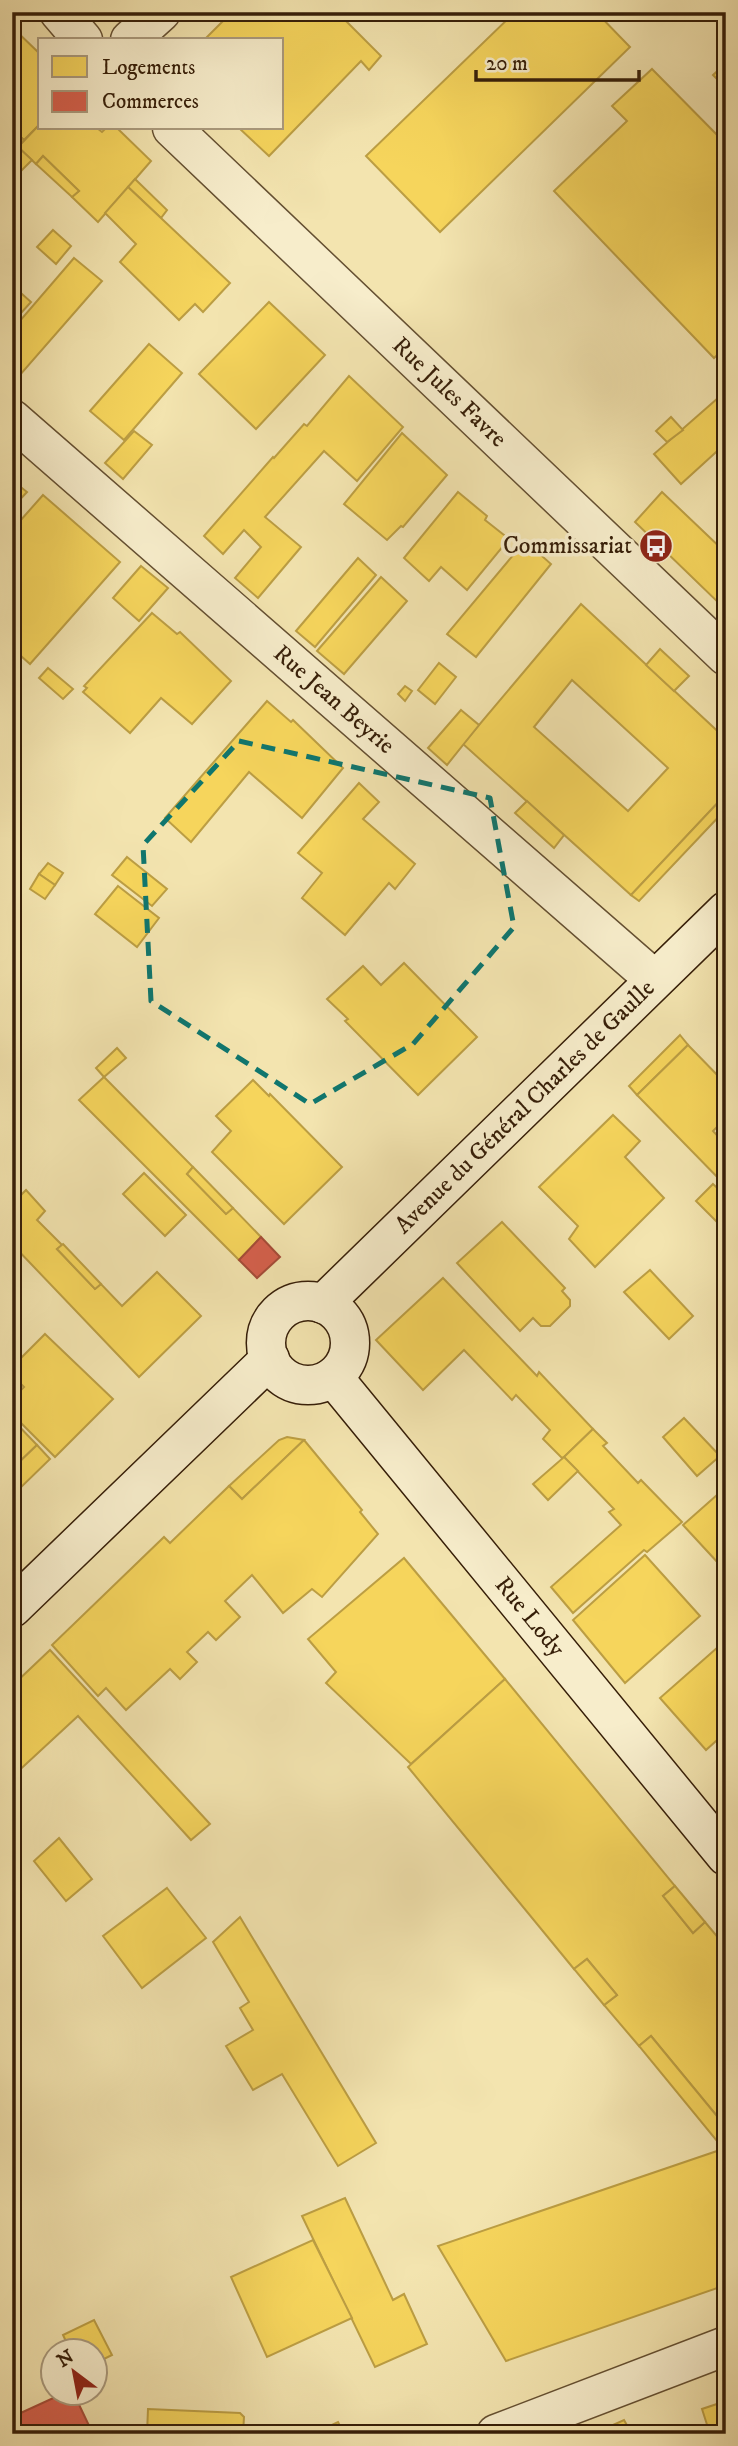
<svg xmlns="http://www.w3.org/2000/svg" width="738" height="2446" font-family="'IM FELL DW Pica',serif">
	<rect width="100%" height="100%" fill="#f3e4af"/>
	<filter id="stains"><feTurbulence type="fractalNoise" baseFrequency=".00286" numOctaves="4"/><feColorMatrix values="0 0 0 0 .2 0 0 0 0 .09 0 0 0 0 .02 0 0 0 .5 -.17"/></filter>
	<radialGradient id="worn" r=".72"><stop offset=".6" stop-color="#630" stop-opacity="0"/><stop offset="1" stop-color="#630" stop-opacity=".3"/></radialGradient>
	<!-- homes -->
	<g fill="#f6d55c" stroke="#bc9e43" stroke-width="2" fill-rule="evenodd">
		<polygon points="232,12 337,12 381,56 369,70 361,61 269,156 239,128 282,128 282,40 204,40"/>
		<polygon points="515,12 596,12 630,47 440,232 366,156"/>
		<polygon points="12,27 40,54 40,124 24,140 12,129"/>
		<polygon points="726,63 726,88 713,75"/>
		<polygon points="652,69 726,144 726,347 714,358 554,191 627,121 612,106"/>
		<polygon points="40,124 40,128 97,128 102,132 106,128 117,128 151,161 98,222 72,197 79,191 43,156 36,164 18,147"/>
		<polygon points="12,129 24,140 18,147 12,142"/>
		<polygon points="18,147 32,160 16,176 12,173 12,153"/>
		<polygon points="43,156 79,191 72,197 36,164"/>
		<polygon points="135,179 167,210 161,218 128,187"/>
		<polygon points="128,187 230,283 203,312 195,304 179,320 120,262 136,244 105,213"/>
		<polygon points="53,230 71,246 56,264 37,247"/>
		<polygon points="74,258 102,281 13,383 12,330"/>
		<polygon points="12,285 31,302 12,323"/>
		<polygon points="269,302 325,355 256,429 199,374"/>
		<polygon points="149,344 182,373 124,440 90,411"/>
		<polygon points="349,376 403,427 357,481 324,451 265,517 301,547 258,598 235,578 261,547 244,530 223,554 204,536 273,457 274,458 304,424 307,426"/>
		<polygon points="726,391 726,443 681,484 654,454"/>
		<polygon points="671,417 683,430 667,442 656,431"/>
		<polygon points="134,431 152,445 123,479 105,463"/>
		<polygon points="402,433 447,475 403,527 401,526 387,540 344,504"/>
		<polygon points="12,480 27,492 12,508"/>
		<polygon points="458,492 487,516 485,520 509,539 467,590 441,567 429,581 404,558"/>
		<polygon points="662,492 726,553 726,610 635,522"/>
		<polygon points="43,495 120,562 30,664 12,648 12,530"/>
		<polygon points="525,541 551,564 476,657 447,634"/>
		<polygon points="358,558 376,575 315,647 296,631"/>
		<polygon points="141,566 168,588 139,621 113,598"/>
		<polygon points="381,577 407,601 344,674 317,651"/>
		<path d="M581 604 726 739V794L631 895 463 744ZM572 680 668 768 628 811 534 727Z"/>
		<polygon points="152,613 177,634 180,632 231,681 192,724 161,698 130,733 83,692 87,688 84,686"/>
		<polygon points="660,649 689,676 674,691 646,665"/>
		<polygon points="439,663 456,677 435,704 418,690"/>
		<polygon points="48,668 73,689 63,699 39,678"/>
		<polygon points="405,686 412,691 405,701 398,694"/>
		<polygon points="267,701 291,722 293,720 343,768 302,818 249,772 191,842 165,818"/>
		<polygon points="461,710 479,725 447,765 428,748"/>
		<polygon points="359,783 379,802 363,819 415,864 395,889 389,883 345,935 302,898 322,873 298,853"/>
		<polygon points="726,794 726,809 639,901 631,895"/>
		<polygon points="527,801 564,835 554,848 515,813"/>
		<polygon points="127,857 167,889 152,906 112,875"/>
		<polygon points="48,863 63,873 55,885 39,874"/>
		<polygon points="39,874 55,885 45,899 30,889"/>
		<polygon points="118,886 159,918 137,947 95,914"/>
		<polygon points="404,963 477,1037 418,1095 345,1021 348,1019 327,999 363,966 381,985"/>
		<polygon points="680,1035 688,1045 637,1095 629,1086"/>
		<polygon points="688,1045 726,1084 726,1118 713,1131 726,1145 726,1186 637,1095"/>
		<polygon points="117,1048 126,1058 104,1077 96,1068"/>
		<polygon points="104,1077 193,1167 187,1174 226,1214 233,1208 261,1237 239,1260 79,1100"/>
		<polygon points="253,1080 269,1096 270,1094 342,1167 284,1224 212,1152 231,1131 216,1116"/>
		<polygon points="613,1115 640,1141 625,1157 664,1198 595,1267 569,1239 578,1226 539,1187"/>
		<polygon points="193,1167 233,1208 226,1214 187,1174"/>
		<polygon points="144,1173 186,1215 165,1236 123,1194"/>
		<polygon points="713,1184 726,1196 726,1231 696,1201"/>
		<polygon points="26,1190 45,1211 37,1220 62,1245 57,1249 95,1289 101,1284 122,1306 157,1272 201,1316 139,1377 12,1244 12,1204"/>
		<polygon points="502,1222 565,1288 562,1291 570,1300 570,1306 550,1326 541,1326 533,1318 520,1331 457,1263"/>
		<polygon points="63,1244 101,1284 95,1289 57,1249"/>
		<polygon points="650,1270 693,1316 669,1339 624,1292"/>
		<polygon points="443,1278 537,1376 539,1372 593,1429 564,1457 562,1458 543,1439 550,1430 516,1395 512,1400 464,1350 423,1390 376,1340"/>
		<polygon points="45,1334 113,1399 55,1457 12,1414 12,1399 24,1387 12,1375 12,1367"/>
		<polygon points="684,1418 720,1456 697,1476 663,1437"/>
		<polygon points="12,1419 37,1445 12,1469"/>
		<polygon points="593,1429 607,1443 603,1446 638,1483 641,1480 682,1522 647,1552 644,1550 573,1613 551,1587 621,1525 609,1512 614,1509 564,1457"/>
		<polygon points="287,1437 304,1440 242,1499 229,1486 279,1440"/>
		<polygon points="304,1440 362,1510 360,1512 378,1534 322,1597 312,1589 283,1613 252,1575 225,1601 240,1617 216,1640 208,1632 187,1652 197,1662 180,1679 170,1669 126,1710 106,1688 98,1696 52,1645 164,1537 170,1543 229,1486 242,1499"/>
		<polygon points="37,1445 50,1459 12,1496 12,1469"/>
		<polygon points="564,1457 578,1471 548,1500 533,1484"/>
		<polygon points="726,1487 726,1560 720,1565 683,1525"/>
		<polygon points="645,1555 700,1616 625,1683 573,1620"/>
		<polygon points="404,1558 505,1679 411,1764 326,1683 336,1672 308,1639"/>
		<polygon points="726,1640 726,1732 706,1750 660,1698"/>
		<polygon points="50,1650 210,1824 191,1840 78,1716 12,1777 12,1686"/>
		<polygon points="505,1679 675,1886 663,1896 693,1933 705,1922 726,1947 726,2127 651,2036 639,2046 604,2005 617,1995 587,1959 574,1969 408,1767"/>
		<polygon points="59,1838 92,1879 66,1901 34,1861"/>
		<polygon points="675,1886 705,1922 693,1933 663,1896"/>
		<polygon points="167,1888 206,1938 142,1988 103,1936"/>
		<polygon points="240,1917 376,2143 338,2166 282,2074 253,2090 226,2046 253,2030 240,2008 249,2002 213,1942"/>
		<polygon points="587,1959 617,1995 604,2005 574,1969"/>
		<polygon points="651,2036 726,2127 726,2152 639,2046"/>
		<polygon points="723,2149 726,2152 726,2285 506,2361 438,2246"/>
		<polygon points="345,2198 393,2300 404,2294 427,2344 375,2367 302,2216"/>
		<polygon points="313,2240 352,2318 267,2357 231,2277"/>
		<polygon points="94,2320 112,2355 94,2364 94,2352 71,2352 63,2335"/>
		<polygon points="726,2401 726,2434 710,2434 702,2409"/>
		<polygon points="148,2409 240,2413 244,2417 243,2434 147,2434"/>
		<polygon points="624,2420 632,2434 593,2434"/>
		<polygon points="338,2422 344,2434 315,2434 315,2433"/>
	</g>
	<!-- shops -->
	<g fill="#d6604d" stroke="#a64c38" stroke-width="2">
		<polygon points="261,1237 280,1257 257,1278 239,1260"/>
		<polygon points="62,2394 74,2394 93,2434 12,2434 12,2417"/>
	</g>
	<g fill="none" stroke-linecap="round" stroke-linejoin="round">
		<!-- street casing -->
		<g stroke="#655032" stroke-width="41">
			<g id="street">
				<polyline points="59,12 83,40"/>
				<polyline points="130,40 161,12"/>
				<path id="s1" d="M172 128 726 656"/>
				<path id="s2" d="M12 419 654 979"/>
				<polyline points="496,2434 726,2346"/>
			</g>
		</g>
		<!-- secondary casing -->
		<g stroke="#361e08" stroke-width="41">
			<g id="secondary">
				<circle cx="308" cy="1343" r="42"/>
				<path id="s3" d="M323 1304 726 911"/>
				<path id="s4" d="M333 1377 726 1856"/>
				<polyline points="12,1608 270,1359"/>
			</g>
		</g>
		<!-- street -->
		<use href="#street" stroke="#f7edcb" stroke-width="38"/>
		<!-- secondary -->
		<use href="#secondary" stroke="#f7edcb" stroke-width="38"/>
	</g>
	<!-- marked area -->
	<path fill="none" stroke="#0f766e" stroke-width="5" stroke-dasharray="14 9" stroke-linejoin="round" d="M239 741 490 798 514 927 413 1044 310 1104 151 1001 143 845Z"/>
	<!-- icons -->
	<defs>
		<g id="bus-disc" transform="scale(1.75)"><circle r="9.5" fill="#8f2418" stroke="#f7edcb"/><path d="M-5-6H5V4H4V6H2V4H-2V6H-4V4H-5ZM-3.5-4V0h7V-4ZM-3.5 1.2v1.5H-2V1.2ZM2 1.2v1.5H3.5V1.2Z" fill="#fff"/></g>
	</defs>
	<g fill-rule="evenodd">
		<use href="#bus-disc" x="656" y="546"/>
	</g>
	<g text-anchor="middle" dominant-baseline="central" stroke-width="7" stroke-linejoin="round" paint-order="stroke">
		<!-- street labels -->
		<g font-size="24" fill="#361e08" stroke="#f7edcb">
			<text stroke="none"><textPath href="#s1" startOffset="383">Rue Jules Favre</textPath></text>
			<text stroke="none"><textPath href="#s2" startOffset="427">Rue Jean Beyrie</textPath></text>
			<text stroke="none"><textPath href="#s3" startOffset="282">Avenue du Général Charles de Gaulle</textPath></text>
			<text stroke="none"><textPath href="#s4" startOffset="310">Rue Lody</textPath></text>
		</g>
		<!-- poi labels -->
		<g font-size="24" fill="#361e08" stroke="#f7edcb" text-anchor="end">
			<text x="632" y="546">Commissariat</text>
		</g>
	</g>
	<!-- margin -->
	<rect width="738" height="2446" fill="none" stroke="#f3e4af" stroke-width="42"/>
	<rect x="14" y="14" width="710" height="2418" fill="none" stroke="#361e08" stroke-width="3.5"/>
	<rect x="21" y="21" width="696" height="2404" fill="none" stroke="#361e08" stroke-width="2"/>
	<!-- legend -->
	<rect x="38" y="38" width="245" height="91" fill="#f7edcb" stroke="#aa9a7d" stroke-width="2"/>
	<rect x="52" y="56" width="35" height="21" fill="#f6d55c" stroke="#aa9a7d" stroke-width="2"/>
	<text x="102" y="74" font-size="21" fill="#361e08">Logements</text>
	<rect x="52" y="91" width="35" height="21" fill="#d6604d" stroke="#aa9a7d" stroke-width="2"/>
	<text x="102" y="108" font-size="21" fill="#361e08">Commerces</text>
	<!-- north arrow -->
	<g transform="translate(74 2372) rotate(328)"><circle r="33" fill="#f7edcb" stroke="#aa9a7d" stroke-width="2"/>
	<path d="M0-5L12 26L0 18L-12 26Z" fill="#8f2418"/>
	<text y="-10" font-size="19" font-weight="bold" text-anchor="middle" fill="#361e08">N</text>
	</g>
	<!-- scale -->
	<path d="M476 70v10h163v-10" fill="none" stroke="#361e08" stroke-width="3.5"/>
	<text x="486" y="70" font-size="21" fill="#361e08" stroke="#f7edcb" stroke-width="5" paint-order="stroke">20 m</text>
	<rect width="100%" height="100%" filter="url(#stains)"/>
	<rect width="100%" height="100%" fill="url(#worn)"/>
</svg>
